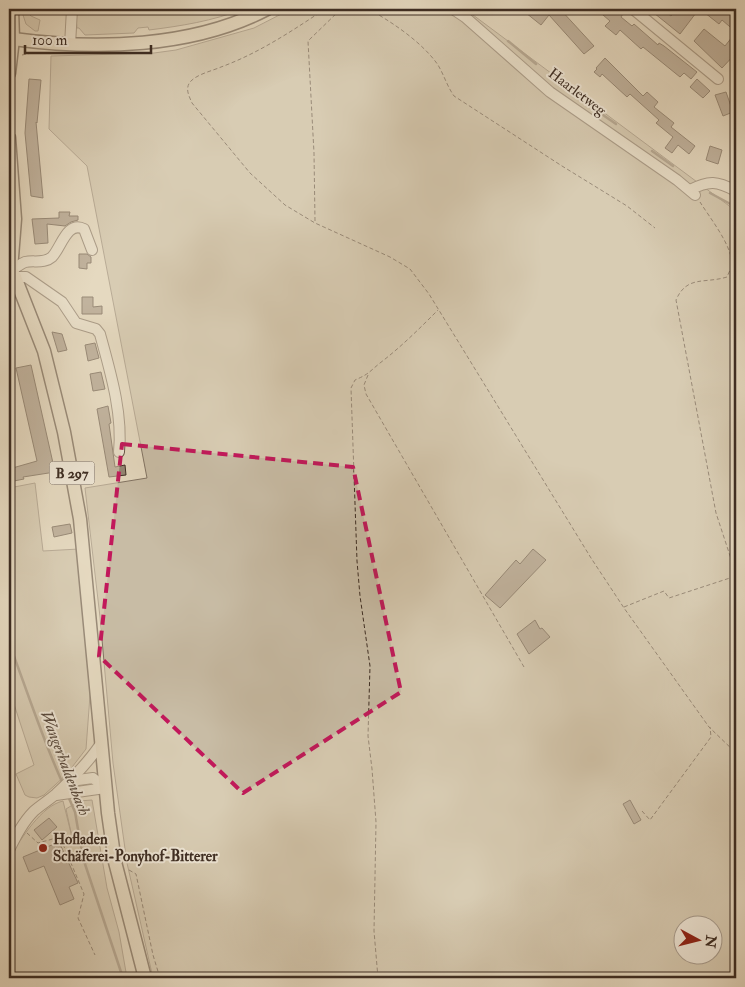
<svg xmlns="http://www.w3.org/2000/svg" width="745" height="987" font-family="'IM FELL Double Pica',serif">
	<rect width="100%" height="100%" fill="#e5d9c0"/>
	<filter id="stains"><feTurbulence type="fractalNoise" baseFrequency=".004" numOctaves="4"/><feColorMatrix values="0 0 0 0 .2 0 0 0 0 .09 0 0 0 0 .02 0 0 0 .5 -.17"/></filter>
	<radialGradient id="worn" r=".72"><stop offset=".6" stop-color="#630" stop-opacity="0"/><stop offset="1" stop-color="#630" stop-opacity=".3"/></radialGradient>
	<!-- green -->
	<g fill="#c8bca5" stroke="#827464" fill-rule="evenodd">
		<polygon points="21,9 29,9 28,13 31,16 40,20 38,31 35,31 26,24"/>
		<path d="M75 9H243C213 21 181 26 149 30L148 27 138 28 134 33 85 35 79 28H77Z"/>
		<path d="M291 9H465L736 211V978H153L127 863 113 763 100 617 85 488 147 478 87 166 49 129 51 56 154 53 176 50 254 28ZM682 924H712V954H682Z"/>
		<polygon points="35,483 43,551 79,549 91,682 86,749 66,775 44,795 37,798 29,797 25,795 16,774 34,765 9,689 9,488"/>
		<path d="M92 800 107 888 119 932 127 978H9V860L10 856C22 838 41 806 63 801L72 837 66 809 79 801Z"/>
	</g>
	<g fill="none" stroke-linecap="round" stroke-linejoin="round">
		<!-- stream -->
		<g stroke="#807161" stroke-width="2.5">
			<polyline points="508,41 536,64"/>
			<polyline points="603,115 616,124"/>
			<polyline points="652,151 673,166"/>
			<polyline points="710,193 736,207"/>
			<path d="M9 643C27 690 42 738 63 784"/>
			<polyline points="68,796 75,812 83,858 123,978"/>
		</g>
	</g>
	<!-- building -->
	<g fill="#948675" stroke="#3d2d23">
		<polygon points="521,9 560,9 594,46 584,54 549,15 541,25"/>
		<polygon points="596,9 611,9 615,12 618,9 626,9 621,17 632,26 634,24 658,45 659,43 664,46 697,72 691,79 684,73 680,77 643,47 641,49 620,30 616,35 605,26 610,21"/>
		<polygon points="649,9 662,9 671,16 678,9 699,9 680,34"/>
		<polygon points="700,9 729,9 736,15 736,53 722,68 694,41 704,29 725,46 736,32 722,20 719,24"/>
		<polygon points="605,58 643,96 647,92 658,102 654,107 674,123 671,127 695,146 689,154 678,145 672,153 665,148 673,137 656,123 659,120 630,94 627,97 602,74 600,77 594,72 597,69 596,68"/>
		<polygon points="29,79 41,80 37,123 36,122 43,198 31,196 25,133"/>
		<polygon points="697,79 710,91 703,98 690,87"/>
		<polygon points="726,92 733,112 723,116 715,95"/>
		<polygon points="710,146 722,150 718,164 706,160"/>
		<polygon points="59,212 70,212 69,216 78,216 78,220 71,222 65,226 47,224 48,243 35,244 32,219 59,218"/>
		<polygon points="79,254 87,254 91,257 91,263 87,263 87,269 79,268"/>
		<polygon points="82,297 93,297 93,307 102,306 102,314 82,314"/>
		<polygon points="52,332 62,334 67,350 58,352"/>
		<polygon points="95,343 99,358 88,361 85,345"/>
		<polygon points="31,365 55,472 23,477 24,479 9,482 9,469 37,461 16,368"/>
		<polygon points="101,372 105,389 93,391 90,374"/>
		<polygon points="108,406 111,423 109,424 115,467 125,465 126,475 109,477 97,409"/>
		<polygon points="70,524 72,533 54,537 52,527"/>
		<polygon points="533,549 546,560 500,608 485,595 516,560 520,564"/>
		<polygon points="535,620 540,629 542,628 550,637 529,654 517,634"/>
		<polygon points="630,800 641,820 634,824 623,804"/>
		<polygon points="49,818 57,827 42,840 34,830"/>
		<polygon points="59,842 78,883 69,887 74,899 60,905 44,866 29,872 23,857"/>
	</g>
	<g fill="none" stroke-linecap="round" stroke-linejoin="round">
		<!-- minor casing -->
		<g stroke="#67584a" stroke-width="12">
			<g id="minor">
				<polyline points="453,9 465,17 550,92 677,180 695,195"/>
				<polyline points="633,9 718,79"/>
				<polyline points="70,45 72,9"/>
				<path d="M690 190C709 180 717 181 736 191"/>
				<path d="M11 270C16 268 20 264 25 262 34 260 44 264 52 257 61 248 67 220 84 229L92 250"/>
				<path d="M15 277H26L62 302 76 323 96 329 100 334C110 371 123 413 119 452"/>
				<polyline points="70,783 78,780 93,778 105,788"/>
				<polyline points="56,795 105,788"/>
				<path d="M9 850C16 836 23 822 34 811 41 805 49 800 56 794 72 779 87 764 100 745"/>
			</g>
		</g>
		<!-- major casing -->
		<g stroke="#3d2d23" stroke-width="15">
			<g id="major">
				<path d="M13 39C96 50 192 48 267 9"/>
				<polyline points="9,73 13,39 12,9"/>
				<polyline points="9,138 15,219 11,270"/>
				<polyline points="9,266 15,277 44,351 64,432 80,519 108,813 115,862 145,978"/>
			</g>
		</g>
		<!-- path -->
		<g stroke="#3d2d23" stroke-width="1" stroke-dasharray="4 2.5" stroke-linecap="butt">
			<path d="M325 9C292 31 259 53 221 67 212 71 197 74 190 82 185 89 189 96 192 103L250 173 285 205 315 223 390 257 410 269 429 294 591 558 624 608 709 727 736 753"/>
			<path d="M368 9C391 21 423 43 438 65 444 75 447 86 454 96L562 166 627 206 655 228"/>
			<polyline points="276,15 286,9"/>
			<polyline points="22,55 32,53"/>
			<path d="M700 202C710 218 730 243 732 262 732 267 729 272 727 277 704 284 687 275 676 300L716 513 736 574"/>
			<polyline points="315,221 314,153 308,41 341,9"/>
			<polyline points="368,375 364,385 366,394 524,667"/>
			<polyline points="624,607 664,591 669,598 736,576"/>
			<polyline points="642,811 650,820 711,737 710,727"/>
			<polyline points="27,833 38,843 60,837 84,894 78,918 95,955"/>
			<polyline points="129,870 136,874 153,955 160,978"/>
			<path d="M378 978 374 931 376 822 372 769 368 736 370 666 360 596 357 561 351 388 355 380C369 374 369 372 380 363 401 347 419 329 438 310"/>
		</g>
		<!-- minor -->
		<use href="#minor" stroke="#eee6d6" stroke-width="10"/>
		<!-- major -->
		<use href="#major" stroke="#e5d9c0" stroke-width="12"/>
	</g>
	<!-- marked area -->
	<path d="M0 0H745V987H0ZM122 444 353 467 401 692 243 793 99 656Z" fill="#e5d9c0" fill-opacity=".55" fill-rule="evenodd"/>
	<path fill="none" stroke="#c2185b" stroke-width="4" stroke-dasharray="10 6" stroke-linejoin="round" d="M122 444 353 467 401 692 243 793 99 656Z"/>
	<!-- markers -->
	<circle fill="#8f2418" stroke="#eee6d6" stroke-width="2" cx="43" cy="848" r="5"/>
	<g text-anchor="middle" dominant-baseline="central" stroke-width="4" stroke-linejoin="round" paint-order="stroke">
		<!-- shield labels -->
		<rect fill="#eee6d6" stroke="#726459" stroke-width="1" x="49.5" y="461.5" width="45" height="23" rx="4"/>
		<g font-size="14" font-weight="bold" fill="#3d2d23">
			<text x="72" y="473">B 297</text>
		</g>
		<!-- street labels -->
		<g font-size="15" fill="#3d2d23" stroke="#eee6d6">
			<text transform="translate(577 92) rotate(37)">Haarletweg</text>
		</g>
		<!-- poi labels -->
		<g font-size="15" font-weight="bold" fill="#3d2d23" stroke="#eee6d6" text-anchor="start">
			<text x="53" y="839">Hofladen<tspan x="53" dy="17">Schäferei-Ponyhof-Bitterer</tspan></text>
		</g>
		<!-- water labels -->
		<g font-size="16" font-style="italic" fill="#594a3d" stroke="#eee6d6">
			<text transform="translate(65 763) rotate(69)">Wangerhaldenbach</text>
		</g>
	</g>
	<!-- margin -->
	<rect width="745" height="987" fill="none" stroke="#e5d9c0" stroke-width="30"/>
	<rect x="10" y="10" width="725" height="967" fill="none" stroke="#3d2d23" stroke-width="2.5"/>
	<rect x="15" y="15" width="715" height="957" fill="none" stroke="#3d2d23"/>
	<!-- north arrow -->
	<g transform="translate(698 940) rotate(97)"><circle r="24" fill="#eee6d6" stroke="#a79c8e"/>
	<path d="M0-4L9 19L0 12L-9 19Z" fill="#8f2418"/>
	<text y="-8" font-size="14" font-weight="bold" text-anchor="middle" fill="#3d2d23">N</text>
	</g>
	<!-- scale -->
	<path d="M25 45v8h126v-8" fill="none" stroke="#3d2d23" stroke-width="2.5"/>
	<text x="32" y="45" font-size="15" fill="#3d2d23" stroke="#eee6d6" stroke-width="4" paint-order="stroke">100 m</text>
	<rect width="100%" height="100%" filter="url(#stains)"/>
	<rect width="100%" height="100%" fill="url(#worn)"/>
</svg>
